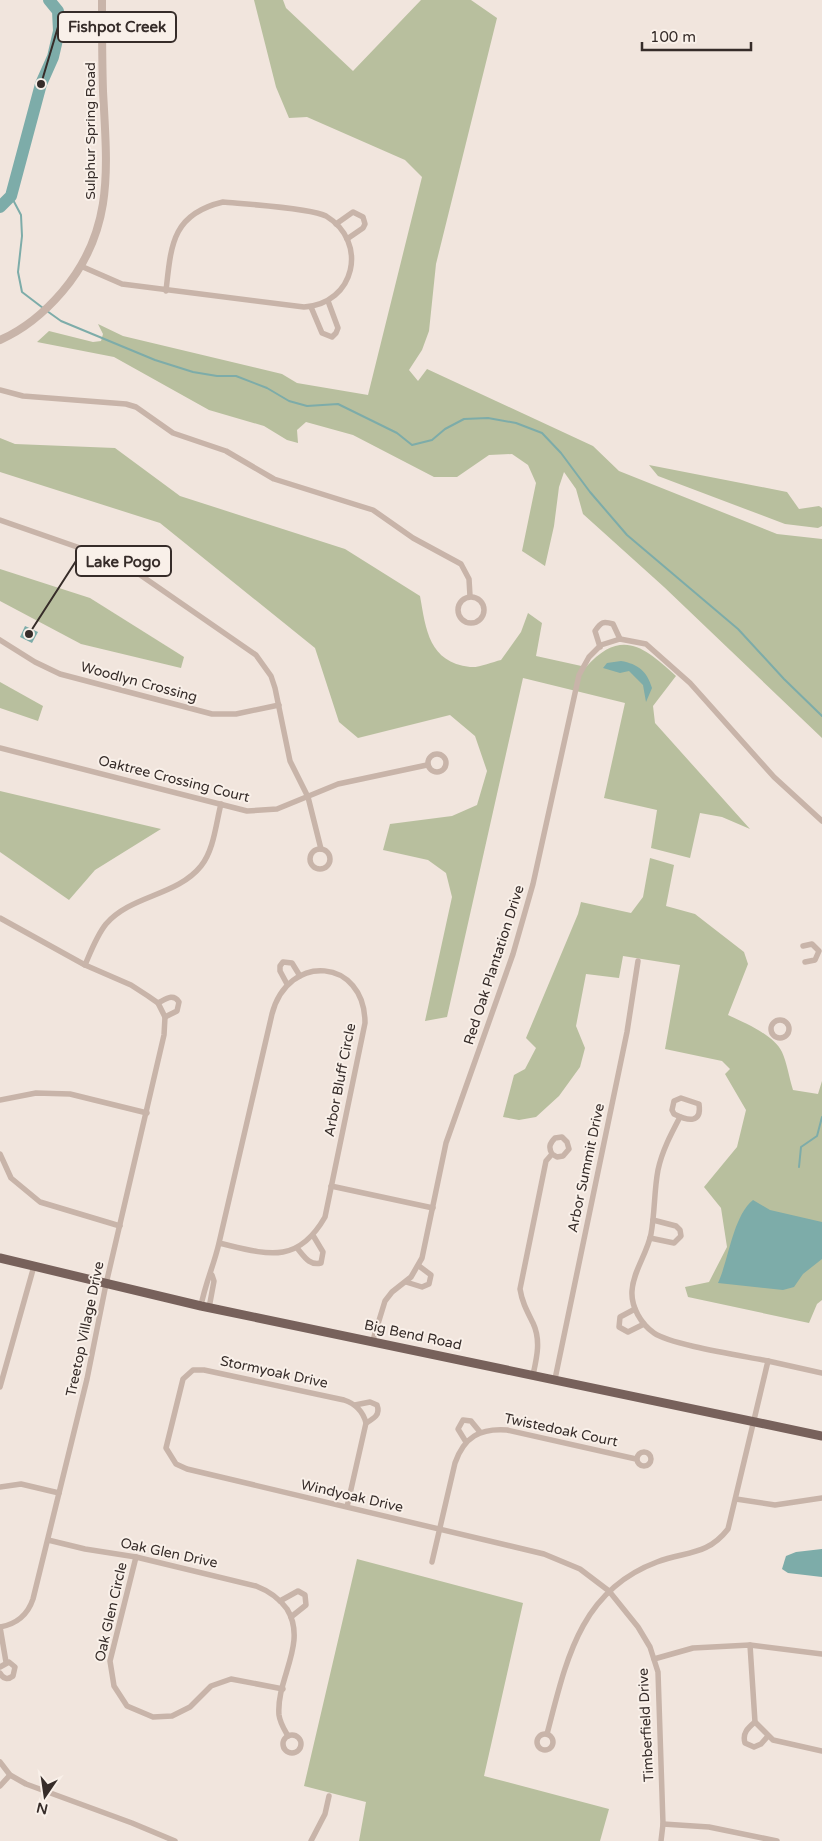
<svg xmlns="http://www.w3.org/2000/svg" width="822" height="1841" font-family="'Varela Round',sans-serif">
	<rect width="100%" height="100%" fill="#f1e5dd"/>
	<!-- green -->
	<g fill="#b8bf9e">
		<polygon points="254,0 283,0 286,8 353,71 421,0 471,0 497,18 436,264 429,331 422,350 409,370 418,381 427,369 593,446 619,471 777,534 822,539 822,738 664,587 583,514 576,489 564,472 559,487 554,526 545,566 522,551 536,483 528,465 512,454 489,455 457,477 434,477 353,435 306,422 297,430 298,443 287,440 264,426 209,410 114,357 37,342 49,331 93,342 101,341 103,334 98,324 123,336 282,374 297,383 368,395 422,177 405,160 307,117 289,118 276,87"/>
		<path d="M0 438 15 444 115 448 180 496 345 549 420 596C426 630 429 662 470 667 479 668 492 662 501 660L521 632 528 613 542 623 536 656 586 667C622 627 645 648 676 676L653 706 655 723 750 829 722 817 700 813 690 858 651 848 657 810 604 798 625 703 523 678 447 1017 425 1021 452 897 446 873 428 860 383 850 390 824 452 816 477 805 487 771 475 736 450 715 358 738 339 722 315 648 160 523 0 472Z"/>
		<polygon points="649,465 787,492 799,509 819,506 822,508 822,526 818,528 785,524 658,476"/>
		<polygon points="0,569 90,598 184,657 181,668 81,644 0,601"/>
		<polygon points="0,682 43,706 38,721 0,708"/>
		<polygon points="0,791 161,829 95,870 69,900 0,852"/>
		<path d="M650 858 674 865 666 906 695 914 744 952 748 964 728 1015C745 1023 774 1035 782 1052 787 1063 789 1077 793 1090L818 1094 822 1081V1300L817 1304 809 1323 688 1297 685 1287 709 1282 727 1247 721 1208 704 1187 737 1147 746 1110 725 1074 730 1069 722 1061 665 1049 680 965 623 956 619 978 586 974 576 1026 585 1048 580 1067 559 1096 536 1117 519 1120 503 1117 514 1075 525 1069 536 1048 526 1038 578 914 581 902 631 913 643 897Z"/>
		<polygon points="357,1559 523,1603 484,1776 609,1809 600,1841 359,1841 366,1802 304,1786"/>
	</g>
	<!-- water -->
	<g fill="#7daca9">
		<polygon points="25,626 38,632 32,643 20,637"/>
		<path d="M621 661C638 664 647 671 652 688L646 702 643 685 629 671 620 673 603 668 607 663Z"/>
		<path d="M753 1200 770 1210 822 1222V1259L803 1274 794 1287 783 1290 718 1283C729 1259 733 1216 753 1200Z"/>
		<polygon points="822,1549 822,1577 788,1573 782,1569 786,1556 796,1552"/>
	</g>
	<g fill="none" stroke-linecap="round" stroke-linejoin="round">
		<!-- stream -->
		<g stroke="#7daca9" stroke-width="2">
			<polyline points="11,196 21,215 22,236 18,272 22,292 43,308"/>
			<polyline points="47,311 61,321 155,360 193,372 217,376 236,376 267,388 289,401 307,406 338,404 397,433 412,445 432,440 445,429 464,419 488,418 516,423 542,433 561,453 590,492 627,535 738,629 784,679 822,716"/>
			<polyline points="799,1167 801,1147 817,1136 822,1117"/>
		</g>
		<!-- river -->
		<polyline stroke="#7daca9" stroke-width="12" points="0,207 11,196 41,84 53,57 59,31 58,11 49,0"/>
		<!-- minor -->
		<g stroke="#c8b4a9" stroke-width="5.5">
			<polyline points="336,224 353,212 363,217 365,224 363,228 347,239"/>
			<path d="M83 267 122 284 304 307C355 304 369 242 326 216 311 208 244 204 223 202 172 214 171 245 166 291"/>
			<polyline points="311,307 322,333 332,337 336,333 338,328 328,301"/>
			<polyline points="0,390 23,396 126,404 136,407 173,433 226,451 274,479 373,510 413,538 461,564 469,579 470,596"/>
			<polyline points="0,520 123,563 256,655 271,676 275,688 290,761 308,797 321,849"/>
			<polyline points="128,566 135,553 141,550 148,552 153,562 144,576"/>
			<circle cx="471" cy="610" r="13"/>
			<polyline points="0,640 35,662 60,674 212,714 236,714 279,705"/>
			<path d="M600 647 595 631C601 622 603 621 613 624L620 639"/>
			<polyline points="0,748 247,811 277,809 338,784 427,765"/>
			<circle cx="437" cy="763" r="9"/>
			<circle cx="320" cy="859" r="10"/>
			<path d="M0 918 85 965 131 985 148 996 158 1003 165 1017 164 1035 106 1284 87 1379 33 1599C28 1614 17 1624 0 1627"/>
			<polyline points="803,946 812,944 819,951 815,960 805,962"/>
			<path d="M85 965C91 951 97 935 106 924 131 895 177 896 201 866 214 850 216 823 221 804"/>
			<polyline points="287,984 280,971 280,966 283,962 292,963 300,976"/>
			<path d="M158 1003C166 999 173 993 179 1002L177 1011 165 1017"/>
			<circle cx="780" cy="1029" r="9"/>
			<path d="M681 1098 699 1104C702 1124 688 1121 674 1114L672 1110 674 1101Z"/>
			<polyline points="0,1100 36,1093 70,1094 147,1113"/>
			<path d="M680 1117C671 1134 662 1151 658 1170 654 1191 655 1212 651 1234 647 1254 633 1271 632 1291 631 1307 641 1324 654 1333 671 1345 744 1356 768 1361"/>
			<polyline points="0,1154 11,1178 40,1202 120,1226"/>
			<polyline points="331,1186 433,1208"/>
			<polyline points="650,1238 674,1243 681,1236 680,1230 676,1226 653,1220"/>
			<path d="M297 1248C304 1256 309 1266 321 1263L323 1252 314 1237"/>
			<polyline points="406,1282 422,1287 429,1284 431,1275 419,1266"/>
			<path d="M201 1306C205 1284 214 1265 219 1243L272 1014C288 952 365 958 365 1023L325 1217C297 1266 266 1254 219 1243"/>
			<polyline points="209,1308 214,1281 212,1275"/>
			<polyline points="635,1309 620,1317 619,1327 628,1332 644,1324"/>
			<polyline points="373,1340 385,1301 392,1292 411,1277 422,1258 446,1143 513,954 533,884 579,675 589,657 601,645 620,639 646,644 690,683 774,777 822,821"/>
			<path d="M533 1375C537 1357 541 1340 533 1323 527 1311 522 1302 520 1289L546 1161 552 1154 557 1157 563 1156 569 1149 567 1142 562 1137 555 1138C550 1143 548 1147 552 1154"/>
			<polyline points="555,1379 627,1032 638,961"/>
			<polyline points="0,1387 34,1266"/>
			<path d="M355 1405 370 1402 377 1405C381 1415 373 1419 366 1423"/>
			<polyline points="466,1442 458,1429 463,1420 471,1421 480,1432"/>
			<circle cx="644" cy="1459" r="7"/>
			<polyline points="0,1487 21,1484 59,1493"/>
			<polyline points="736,1499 775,1505 822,1498"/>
			<path d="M347 1507 366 1423C363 1411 356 1404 344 1400L204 1370H193L183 1379 166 1448 176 1464 187 1469 544 1554 580 1569 609 1591 638 1627 650 1647 658 1672 663 1824 661 1841"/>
			<path d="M48 1540 85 1549 136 1557 256 1586C269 1591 279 1598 287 1609 308 1643 276 1679 279 1715 280 1723 284 1729 288 1736"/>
			<polyline points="136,1557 110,1661 114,1686 127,1706 153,1717 172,1716 190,1707 211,1686 231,1679 283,1689"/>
			<path d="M432 1562 455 1463C464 1437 480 1428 507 1430L636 1459"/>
			<polyline points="280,1601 298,1591 305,1595 306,1605 291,1617"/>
			<polyline points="0,1627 6,1662"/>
			<polyline points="750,1645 755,1722 773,1740 822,1751"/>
			<polyline points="654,1659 693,1648 750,1645 822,1654"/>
			<path d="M0 1667 9 1662 15 1667 13 1676C8 1680 3 1679 0 1673"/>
			<path d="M755 1722C748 1728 742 1733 745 1743L754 1747 761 1744 768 1736"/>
			<circle cx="545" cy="1742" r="8"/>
			<path d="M547 1734C566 1662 579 1591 657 1562 686 1551 707 1556 728 1529L768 1361 822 1373"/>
			<circle cx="292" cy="1744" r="9"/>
			<polyline points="0,1762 10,1775 26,1784 132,1823 175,1841"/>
			<polyline points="0,1786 10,1775"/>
			<polyline points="663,1824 709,1827 777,1841"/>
			<polyline points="311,1841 325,1814 329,1796"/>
		</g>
		<!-- tertiary -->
		<path stroke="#c8b4a9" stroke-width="8" d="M0 340C25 329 44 313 62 292 115 230 107 168 103 91 102 61 102 30 102 0"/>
		<!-- primary -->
		<polyline stroke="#77615b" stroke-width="9" points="0,1258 201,1306 822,1436"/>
	</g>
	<g text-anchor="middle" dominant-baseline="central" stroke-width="4" stroke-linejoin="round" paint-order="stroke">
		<!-- street labels -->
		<g font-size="14" fill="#362c29" stroke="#f9f0e9">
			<text transform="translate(90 131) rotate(-90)">Sulphur Spring Road</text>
			<text transform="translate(139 682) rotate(15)">Woodlyn Crossing</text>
			<text transform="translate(174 779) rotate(14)">Oaktree Crossing Court</text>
			<text transform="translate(494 965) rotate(-72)">Red Oak Plantation Drive</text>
			<text transform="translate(340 1080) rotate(-79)">Arbor Bluff Circle</text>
			<text transform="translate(586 1168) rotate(-78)">Arbor Summit Drive</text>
			<text transform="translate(85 1329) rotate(-78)">Treetop Village Drive</text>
			<text transform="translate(413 1335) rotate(12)">Big Bend Road</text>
			<text transform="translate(274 1372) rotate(12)">Stormyoak Drive</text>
			<text transform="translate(561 1430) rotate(12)">Twistedoak Court</text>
			<text transform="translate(352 1496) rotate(13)">Windyoak Drive</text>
			<text transform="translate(169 1553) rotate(12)">Oak Glen Drive</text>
			<text transform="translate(111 1612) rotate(-77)">Oak Glen Circle</text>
			<text transform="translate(646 1725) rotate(-93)">Timberfield Drive</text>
		</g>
	</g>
	<!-- callouts -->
	<path fill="none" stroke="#362c29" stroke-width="2" d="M41 84L58 27M29 634L76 561"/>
	<g fill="#362c29" stroke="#f9f0e9" stroke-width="2">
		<circle cx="41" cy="84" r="5"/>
		<circle cx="29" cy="634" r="5"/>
	</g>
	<g fill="#f9f0e9" stroke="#362c29" stroke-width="2">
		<rect x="58" y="12" width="118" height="30" rx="5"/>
		<rect x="76" y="546" width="95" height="30" rx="5"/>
	</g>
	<g font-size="15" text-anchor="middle" font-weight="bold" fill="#362c29">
		<text x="117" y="32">Fishpot Creek</text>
		<text x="123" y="567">Lake Pogo</text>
	</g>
	<!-- north arrow -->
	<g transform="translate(45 1796) rotate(193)" stroke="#f9f0e9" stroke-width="4" paint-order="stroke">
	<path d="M0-4L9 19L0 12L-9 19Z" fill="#362c29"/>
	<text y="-8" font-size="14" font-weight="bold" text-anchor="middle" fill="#362c29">N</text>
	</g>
	<!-- scale -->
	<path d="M642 42v8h109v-8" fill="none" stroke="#362c29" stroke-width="2.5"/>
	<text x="650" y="42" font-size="15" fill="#362c29" stroke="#f9f0e9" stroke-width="4" paint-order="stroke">100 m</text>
</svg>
